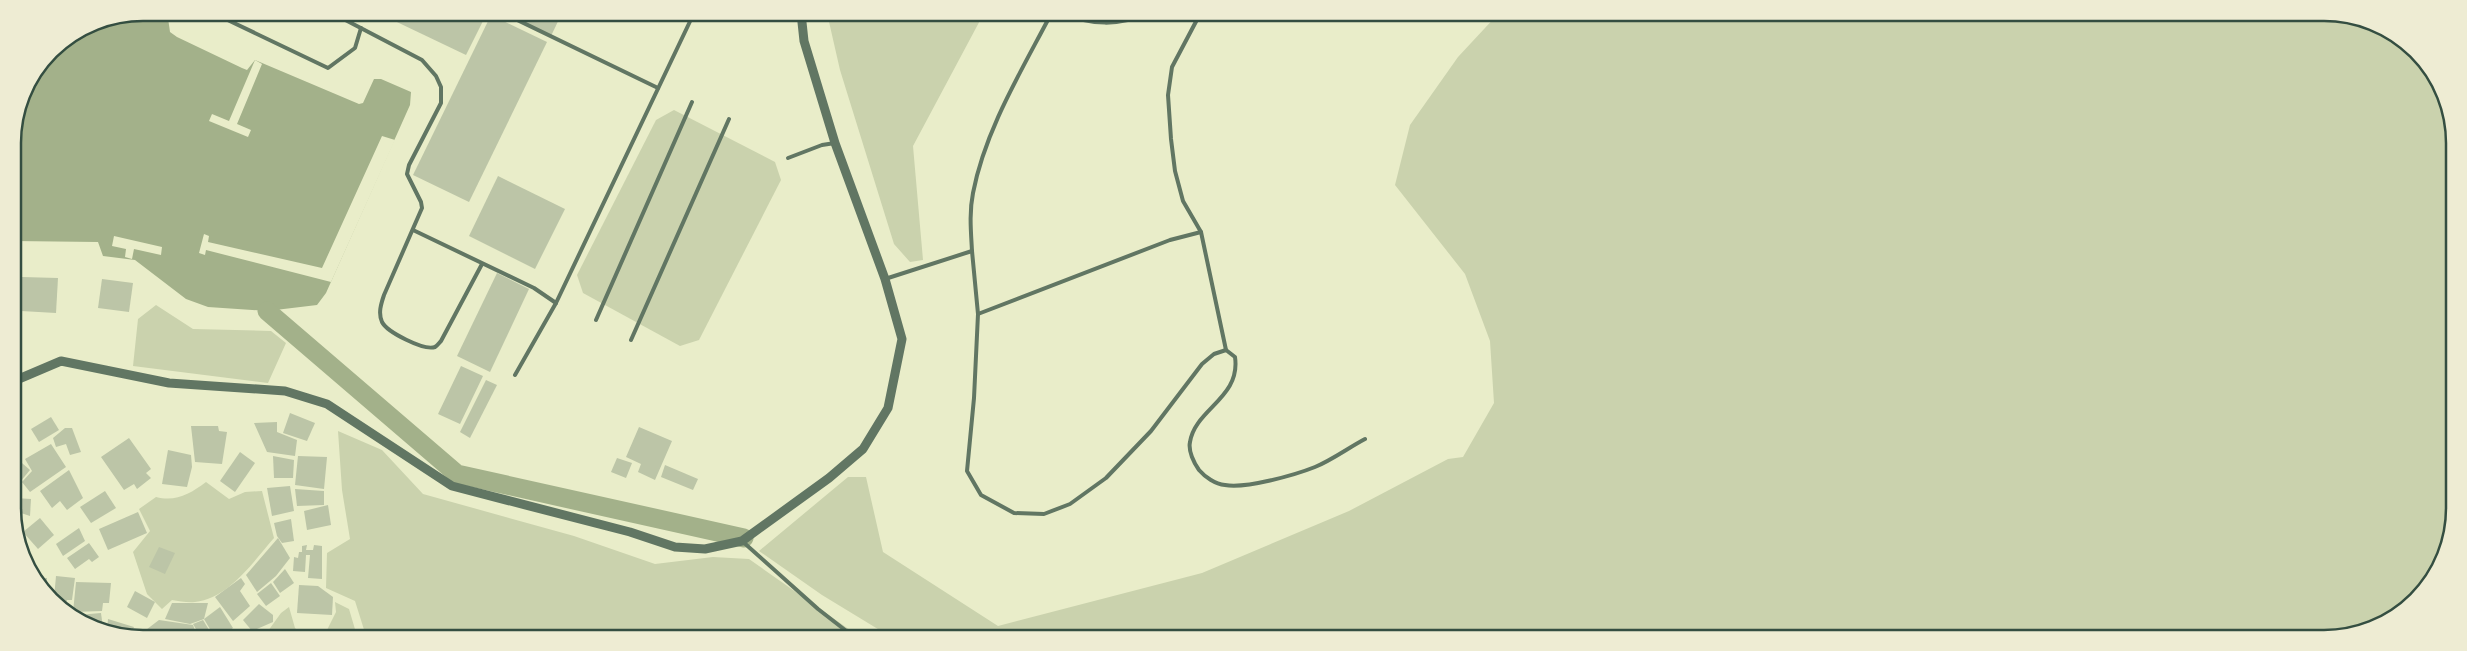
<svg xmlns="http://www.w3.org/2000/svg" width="2467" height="651" font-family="Quicksand,sans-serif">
	<rect width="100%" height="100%" fill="#e9edc9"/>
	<!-- green -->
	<g fill="#cad2ad">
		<polygon points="827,13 984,13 913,146 923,260 910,262 894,244 840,70"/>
		<polygon points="1498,14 2350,15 2416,51 2452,118 2452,534 2437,574 2410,606 2374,629 2332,638 891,637 822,595 759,551 848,477 866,477 883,552 998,626 1202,573 1349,511 1448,459 1463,457 1494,403 1490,341 1465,274 1395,185 1410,125 1458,57"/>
		<polygon points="674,110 775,162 781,180 699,340 680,346 583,293 577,275 656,120"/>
		<polygon points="156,305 193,329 271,331 286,343 268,383 133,366 138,319"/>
		<polygon points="338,431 382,450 423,494 574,536 655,564 713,557 749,559 860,637 366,636 355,601 326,588 327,553 350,539 342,490"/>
		<path d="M206 482 229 499 245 492 262 491 274 538C253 562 229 598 195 602 188 603 179 601 172 600L162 609 147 594 133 552 150 531 139 509 156 497C176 502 190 494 206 482Z"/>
		<polygon points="335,602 349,609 357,636 324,636 336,612"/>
		<polygon points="289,607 295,628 303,636 279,636 268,631 281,613"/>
	</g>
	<!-- water -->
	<polygon fill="#a3b18a" points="143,13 163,13 168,18 170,32 177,37 242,68 247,70 255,60 359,104 363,103 374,79 381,79 411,92 410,105 326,293 317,305 267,311 208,307 186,299 135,260 103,256 98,242 13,241 13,135 23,93 51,51 93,22"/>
	<!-- pier -->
	<g fill="#e9edc9">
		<polygon points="255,60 262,64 237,124 251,130 248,137 209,121 212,114 229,121"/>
		<polygon points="382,136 395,140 331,282 206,250 205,255 199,253 204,234 209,236 208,242 322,268"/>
		<polygon points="114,236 162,247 161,255 134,249 132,259 125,257 126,249 112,246"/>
	</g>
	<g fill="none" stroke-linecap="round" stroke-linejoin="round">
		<!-- canal -->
		<polyline stroke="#a3b18a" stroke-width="19" points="267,311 457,474 744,538"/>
	</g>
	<!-- building -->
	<g fill="#bcc5a7">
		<polygon points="378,13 487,13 466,55"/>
		<polygon points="504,13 562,13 551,36"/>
		<polygon points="491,15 547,42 469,202 413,175"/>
		<polygon points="498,176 565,209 535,269 469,236"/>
		<polygon points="497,273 529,289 490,372 457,356"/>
		<polygon points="22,277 58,278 56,313 21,311"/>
		<polygon points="102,279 133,283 129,312 98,308"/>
		<polygon points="461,366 483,376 460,424 438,414"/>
		<polygon points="486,380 497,385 470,438 460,432"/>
		<polygon points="290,413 315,423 307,441 283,433"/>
		<polygon points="51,417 59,430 39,442 31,429"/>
		<polygon points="277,422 277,432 297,440 295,456 267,452 254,423"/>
		<polygon points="191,426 218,426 219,431 227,432 222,464 195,462"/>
		<polygon points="639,427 672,441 655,480 638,472 641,464 626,457"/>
		<polygon points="65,428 72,428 81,452 70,455 66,444 56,447 53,438"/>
		<polygon points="129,438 151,469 146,473 151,478 137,489 134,484 124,490 101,457"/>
		<polygon points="51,444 66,467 30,492 22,482 32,471 25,459"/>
		<polygon points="168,450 191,455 192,467 187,487 162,484"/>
		<polygon points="240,452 255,463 235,492 220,481"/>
		<polygon points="273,456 294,460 293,478 274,478"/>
		<polygon points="298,456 327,457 324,489 295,485"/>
		<polygon points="15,457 30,470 15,488"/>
		<polygon points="617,458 632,463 626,478 611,472"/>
		<polygon points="665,465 698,479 693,490 661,477"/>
		<polygon points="69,470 83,498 67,510 60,501 52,508 40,491"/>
		<polygon points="290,486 294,511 272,516 267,488"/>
		<polygon points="295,489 324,491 324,505 297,506"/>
		<polygon points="105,491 116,508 91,523 80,507"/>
		<polygon points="15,498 31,499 30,516 15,511"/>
		<polygon points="328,505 331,525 307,530 304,511"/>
		<polygon points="138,512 147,533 108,550 99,529"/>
		<polygon points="15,516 22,519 16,535 15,534"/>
		<polygon points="40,518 54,535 38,549 23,532"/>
		<polygon points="291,519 294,541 282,543 277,536 274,523"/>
		<polygon points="79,528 85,541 63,556 56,544"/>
		<polygon points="278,538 290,558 276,576 257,592 246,575"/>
		<polygon points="89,543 99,557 92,562 89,559 75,569 67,558"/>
		<polygon points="307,545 306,550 313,550 314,545 322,546 322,579 308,578 310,555 306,555 305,572 293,571 294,557 298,558 299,552 302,552 302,546"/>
		<polygon points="159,547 175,553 165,574 149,567"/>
		<polygon points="285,569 294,583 280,593 273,582"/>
		<polygon points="56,576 75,578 72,600 67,600 65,608 51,600 39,578 47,578 47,588 53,589 54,598"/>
		<polygon points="241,578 245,584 240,591 250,606 233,621 215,597"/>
		<polygon points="76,582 111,583 109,603 103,603 102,611 73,612"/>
		<polygon points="271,583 280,596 266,606 257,594"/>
		<polygon points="299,585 318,586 333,597 332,615 297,613"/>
		<polygon points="135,591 155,602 147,618 127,607"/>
		<polygon points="172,603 208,603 204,619 190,624 165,619"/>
		<polygon points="259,604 273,615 273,622 252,631 243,620"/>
		<polygon points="220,607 233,628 223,636 214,636 204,619"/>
		<polygon points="101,613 103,628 78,615"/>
		<polygon points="108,619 134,627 130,636 117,636 107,630"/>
		<polygon points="159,620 193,625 197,636 138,636"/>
		<polygon points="203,620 211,633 207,636 200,636 193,624"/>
	</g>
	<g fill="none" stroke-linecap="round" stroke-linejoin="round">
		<!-- service -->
		<g stroke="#617663" stroke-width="4">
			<polyline points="213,13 328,68 355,48 361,28"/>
			<path d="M332 13 422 60 436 76 441 87V103L409 165 407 174 421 202 422 208 384 295C381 304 378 313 382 322 387 332 424 351 435 347 438 345 439 343 441 341L482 264"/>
			<polyline points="503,13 658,88"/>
			<path d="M1066 14C1089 25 1121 26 1144 14"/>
			<polyline points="1200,14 1172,67 1168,95 1171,139 1175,171 1183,201 1201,232 1226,350"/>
			<polyline points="788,158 822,145 835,143"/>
			<polyline points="413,230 534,288 556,303"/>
			<path d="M972 251 978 314 974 398 967 471 981 495 1014 513 1044 514 1070 504 1106 478 1151 431 1202 364 1214 354 1226 350 1235 357C1241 398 1195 409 1190 442 1188 451 1194 463 1199 470 1205 477 1215 484 1225 485 1245 489 1295 475 1315 467 1332 460 1348 448 1365 439"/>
			<path d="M885 279 972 251C971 232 969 213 973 193 985 130 1022 70 1051 14"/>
			<polyline points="978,314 1170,240 1201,232"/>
			<polyline points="596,320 692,102"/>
			<polyline points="631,340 729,119"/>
			<polyline points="515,375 556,303 694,13"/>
			<polyline points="742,541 818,609 854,637"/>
		</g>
		<!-- tertiary -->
		<polyline stroke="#617663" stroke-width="9" points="14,381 61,361 169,383 285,391 327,404 452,486 630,532 675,547 705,549 742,541 829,478 863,449 888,408 902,339 885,279 835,143 804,41 801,13"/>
	</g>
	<!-- crop -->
	<path d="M0 0H2467V651H0ZM143 21H2324A122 122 0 0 1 2446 143V508A122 122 0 0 1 2324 630H143A122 122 0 0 1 21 508V143A122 122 0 0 1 143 21Z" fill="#eeecd3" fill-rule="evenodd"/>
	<path fill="none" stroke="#344e41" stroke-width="2.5" d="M143 21H2324A122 122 0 0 1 2446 143V508A122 122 0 0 1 2324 630H143A122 122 0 0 1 21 508V143A122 122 0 0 1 143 21Z"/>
</svg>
